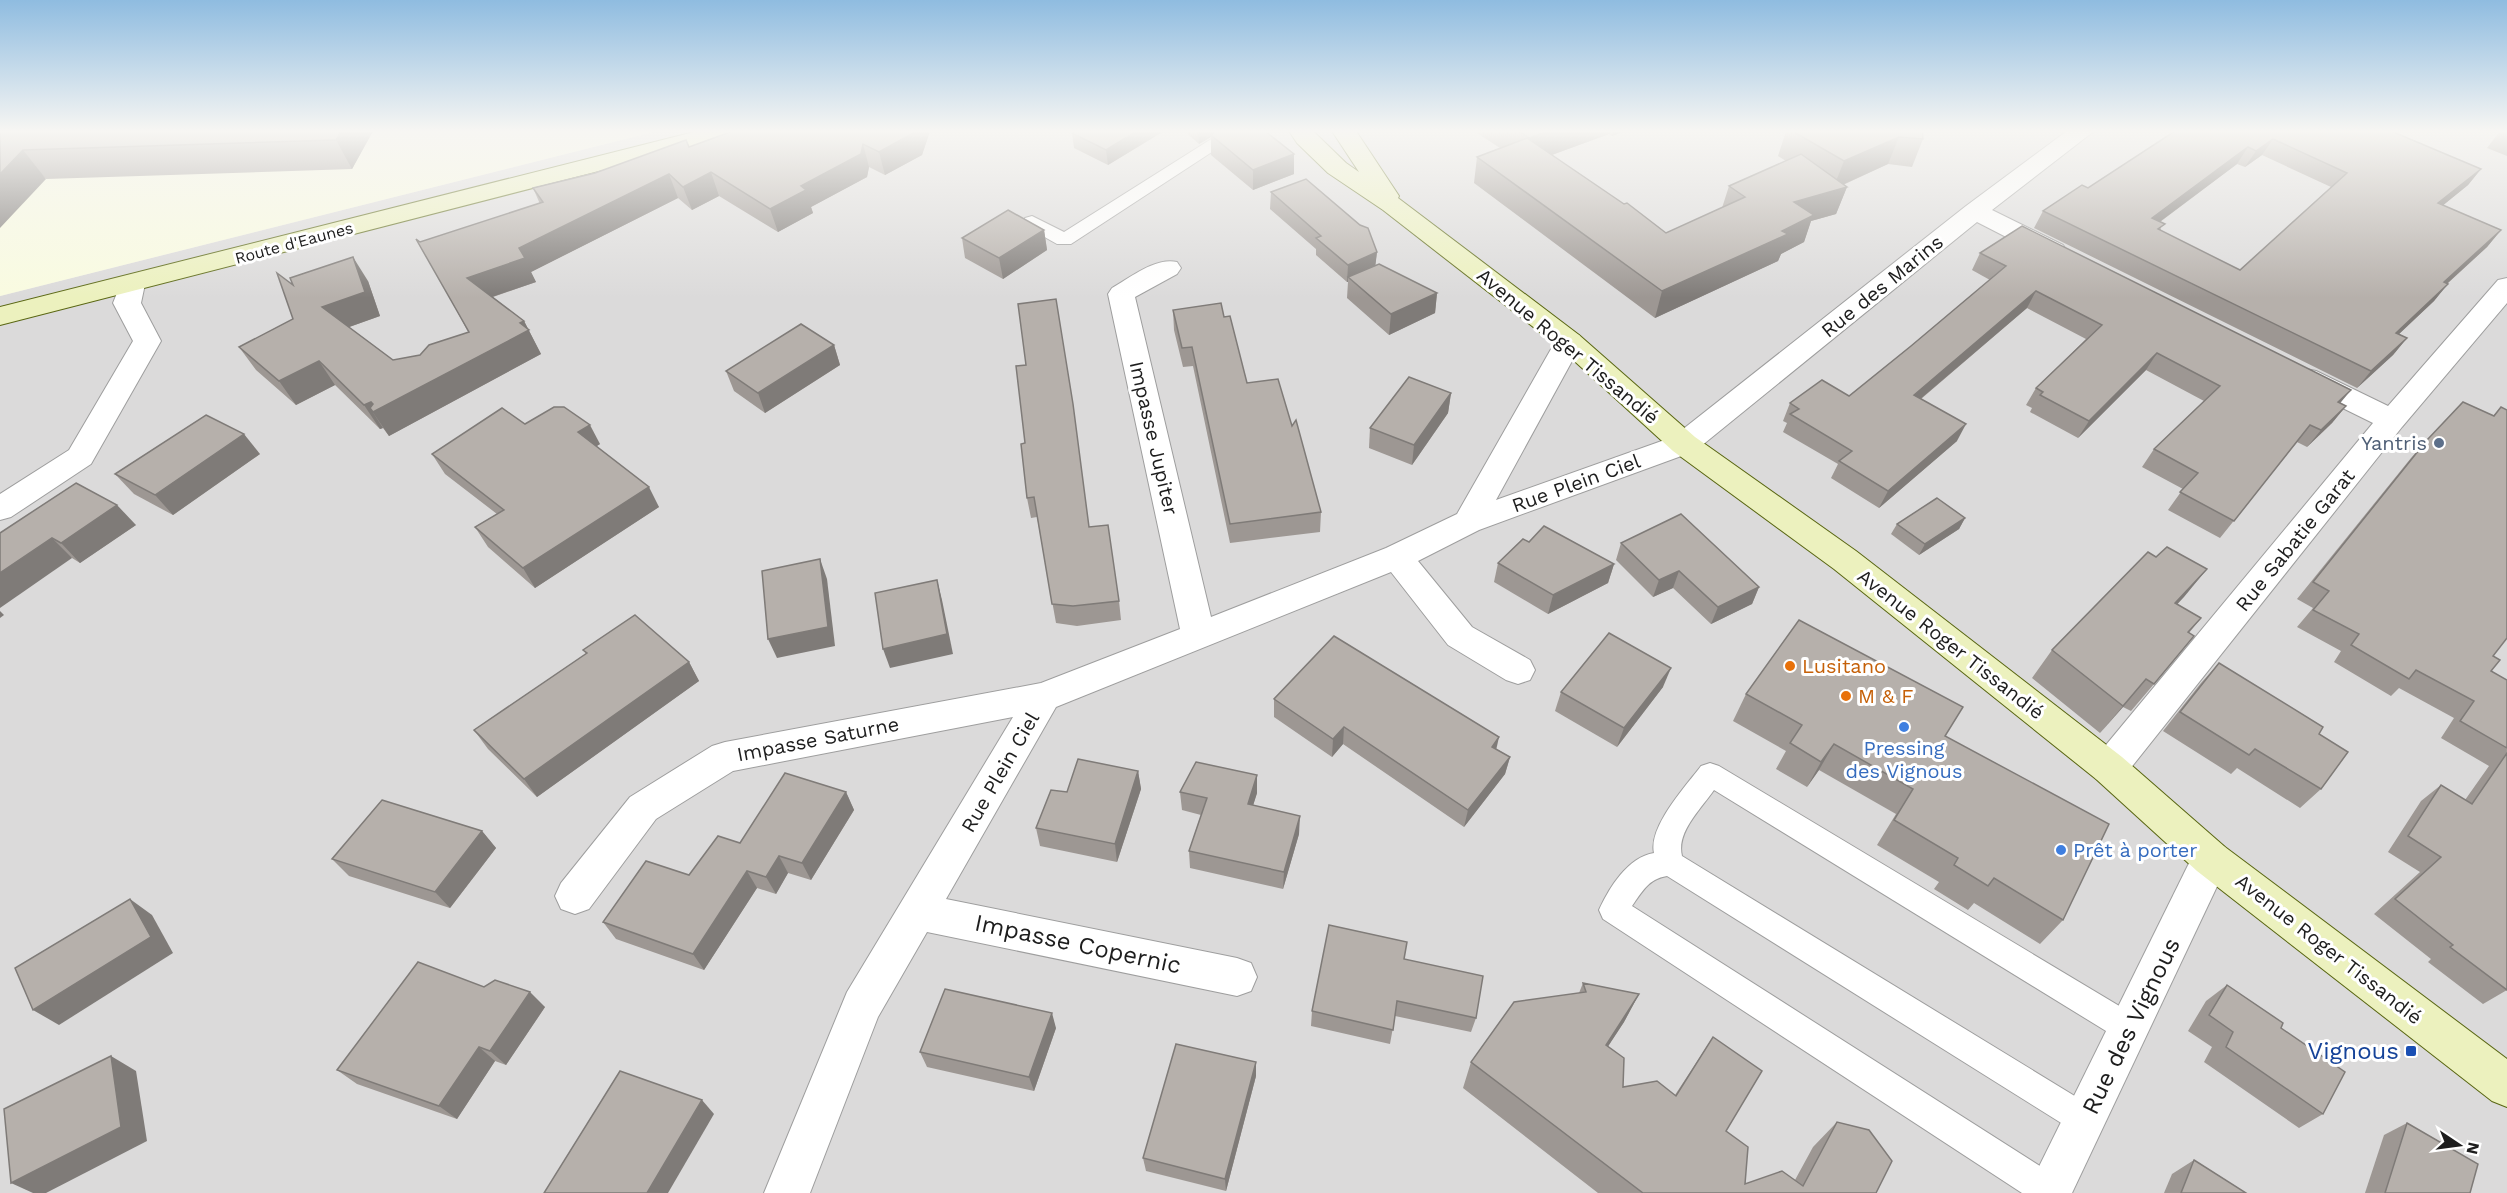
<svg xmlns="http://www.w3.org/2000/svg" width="2507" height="1193" font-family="'Work Sans',sans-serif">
	<rect width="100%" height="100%" fill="#edebe4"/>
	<!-- residential -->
	<polygon fill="#dbdada" points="657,131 2507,131 2507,1193 0,1193 0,296"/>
	<!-- education -->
	<polygon fill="#f9fbe0" points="0,131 657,131 0,296"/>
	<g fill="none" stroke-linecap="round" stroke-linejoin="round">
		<!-- lane casing -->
		<g stroke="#9e9e9e" stroke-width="2">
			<g id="lane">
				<polygon points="1224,131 1244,131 1071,244 1057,244 1025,226 1023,222 1025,218 1032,216 1064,232"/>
				<path d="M1710 763 1719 766 2141 1019 2145 1029 2141 1039 2130 1044 2119 1039 1714 790C1701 809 1676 832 1682 856L2096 1109 2101 1120 2096 1131 2085 1136 2074 1131 1667 876C1648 879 1642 892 1632 906L2062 1180 2066 1193H2022L1603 919 1599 910C1609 888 1628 857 1654 853 1648 827 1686 786 1701 766Z"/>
			</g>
		</g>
		<!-- street casing -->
		<g stroke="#9e9e9e" stroke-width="2">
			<g id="street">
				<path d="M2067 131H2094L1992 210 2063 245 2067 251 2063 257 2054 259 2045 257 1977 222 1695 451 1479 530 1418 561 1472 627 1530 660 1535 670 1530 680 1518 684 1506 680 1448 645 1391 572 1056 707 946 899 1237 958 1251 963 1257 977 1251 991 1237 996 927 932 878 1017 810 1193H764L847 992 1013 717 733 771 656 819 589 909 575 914 561 909 555 896 561 883 630 797 712 746 725 742 1041 683 1180 629 1108 294 1112 288C1130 278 1155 257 1177 262L1181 268 1177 274 1135 297 1211 617 1386 548 1457 514 1559 335 1569 332 1579 335 1583 341 1496 500 1673 437 1966 206Z"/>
				<polygon points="132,276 141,278 145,284 141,303 161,341 91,464 11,517 0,520 0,494 69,450 133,341 113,303 123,278"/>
				<polygon points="2507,278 2507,303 2402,427 2122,779 2109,783 2096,779 2091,768 2096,757 2373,423 2296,385 2292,378 2296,371 2306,369 2316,371 2388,406 2498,280"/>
				<polygon points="2211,842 2225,847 2230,859 2072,1193 2026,1193 2197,847"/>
			</g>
		</g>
		<!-- secondary casing -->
		<g stroke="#596612" stroke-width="2">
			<g id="secondary">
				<polygon points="698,131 739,131 735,136 0,325 0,307"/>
				<polygon points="1289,131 1313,131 1346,163 1359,172 1332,131 1356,131 1399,196 1398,198 1579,335 1695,437 1856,551 2122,757 2225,847 2507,1059 2507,1107 2492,1101 2197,871 2096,779 1834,569 1673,451 1559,347 1383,210 1328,173 1297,143"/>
			</g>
		</g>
		<!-- lane -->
		<use href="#lane" fill="#fff" fill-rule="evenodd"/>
		<!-- street -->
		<use href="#street" fill="#fff" fill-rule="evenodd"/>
		<!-- secondary -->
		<use href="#secondary" fill="#ecf1be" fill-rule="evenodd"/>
	</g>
	<!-- wall -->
	<g fill="#9d9793" fill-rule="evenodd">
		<polygon points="0,131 373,131 352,169 46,179"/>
		<polygon points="733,131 930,131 922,155 885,175 869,167 867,177 811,207 813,213 778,232 719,196 692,210 678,198 531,272 536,282 493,297 524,321 541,354 389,436 383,428 380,429 335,385 296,405 256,370 239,347 293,319 293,285 368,281 380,316 349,327 393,360 420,355 468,332 420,242 540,204 533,188 595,173 689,147"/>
		<polygon points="1074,131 1164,131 1108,165 1074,148 1072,133"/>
		<polygon points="1184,131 1265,131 1294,174 1253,190 1211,155 1211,137 1199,144"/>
		<polygon points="1478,131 1625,131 1612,136 1609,134 1552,155 1666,233 1722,208 1729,186 1786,161 1778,156 1786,131 1922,131 1923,139 1912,167 1888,164 1843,185 1847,187 1836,214 1811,221 1804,242 1781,254 1778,261 1655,318 1474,183 1477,157 1500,148 1477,133"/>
		<path d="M2175 131H2391L2481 169 2468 185 2443 205 2501 230 2487 247 2447 284 2434 301 2399 334 2407 338 2393 355 2357 388 2034 228 2043 211 2088 188ZM2262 155 2331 187 2240 270 2161 231 2160 222 2237 164 2245 167Z"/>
		<polygon points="2500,131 2507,131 2507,156 2487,148"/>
		<polygon points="1271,192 1377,252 1375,266 1437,293 1435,313 1389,335 1347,298 1348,282 1347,282 1316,255 1316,249 1270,209"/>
		<polygon points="1044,230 1047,250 1003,279 965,258 962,238"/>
		<polygon points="1980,253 2341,403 2346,406 2332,423 2307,447 2297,442 2220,538 2168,510 2183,489 2142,467 2154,449 2204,401 2146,370 2078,438 2030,412 2032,408 2026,405 2036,388 2086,339 2027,308 1921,399 1957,441 1879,508 1831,478 1838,464 1783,432 1787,423 1783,421 1790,403 1849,396 1911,346 1990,280 1972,270"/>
		<polygon points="1173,310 1224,317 1247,383 1292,426 1321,512 1320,532 1230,543 1193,366 1183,367 1174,330"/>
		<polygon points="834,345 840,365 765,413 734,391 726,371"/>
		<polygon points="1451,393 1448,413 1412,465 1369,448 1370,428"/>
		<polygon points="2501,407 2493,656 2491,671 2507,680 2507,990 2483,1004 2428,962 2431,959 2374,914 2420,872 2388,852 2421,801 2441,785 2465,800 2489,766 2441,738 2454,718 2399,688 2391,696 2334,662 2341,651 2297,627 2313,608 2297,599 2411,458 2427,440 2493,416"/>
		<polygon points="525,424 600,444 596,446 659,507 535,588 488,547 475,527 497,514 445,474 432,454"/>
		<polygon points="1021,444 1119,601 1121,620 1077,626 1056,623 1037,517 1031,518 1027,498"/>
		<polygon points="260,454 173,515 134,494 115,474"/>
		<polygon points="1965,518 1959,529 1919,555 1891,534 1897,524"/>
		<polygon points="136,525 80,563 72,558 0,533"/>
		<polygon points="1529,542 1614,564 1608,583 1548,614 1494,582 1498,563"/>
		<polygon points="1621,543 1759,587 1752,604 1711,624 1673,588 1653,597 1616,560"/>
		<polygon points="2156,557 2207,569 2177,604 2201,618 2189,633 2154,684 2131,711 2123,707 2100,733 2032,678 2052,650"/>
		<polygon points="583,650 689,662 699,681 537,797 488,749 474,730 586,654"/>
		<polygon points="2219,663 2319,734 2321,789 2300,808 2237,768 2231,774 2163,731 2201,683"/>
		<polygon points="1663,687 1617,747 1555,711 1561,692"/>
		<polygon points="1746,694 1945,736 2063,920 2040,944 1974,903 1968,910 1934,889 1939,882 1877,845 1896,814 1819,770 1807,787 1776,769 1786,751 1733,721"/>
		<polygon points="1274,699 1497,749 1510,757 1505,774 1464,827 1343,744 1332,757 1274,717"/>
		<polygon points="1138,771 1141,789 1117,862 1040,846 1036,828 1067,792"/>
		<polygon points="1257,775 1257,793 1253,805 1299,834 1283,889 1190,868 1189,851 1201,815 1182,810 1180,792"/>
		<polygon points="846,792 854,810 811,880 788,873 776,894 757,888 704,970 616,939 603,922 689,875 740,843"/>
		<polygon points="482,831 496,848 450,908 349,876 332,859"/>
		<polygon points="1404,959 1476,1018 1471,1032 1395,1016 1390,1044 1311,1026 1312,1011"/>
		<polygon points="1583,983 1639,994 1624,1022 1608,1046 1623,1087 1675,1095 1713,1037 1726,1131 1745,1184 1795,1180 1813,1147 1837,1122 1876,1193 1598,1193 1463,1088 1471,1062 1579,993"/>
		<polygon points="2227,985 2281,1028 2323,1114 2299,1128 2204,1062 2212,1047 2188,1031 2206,1001"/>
		<polygon points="484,987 545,1007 506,1065 495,1061 457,1119 357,1084 337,1070"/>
		<polygon points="1056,1028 1034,1091 927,1067 920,1052"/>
		<polygon points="1256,1076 1226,1191 1146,1171 1143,1158"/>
		<polygon points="2407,1123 2470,1193 2365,1193 2384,1135"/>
		<polygon points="2194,1160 2246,1193 2164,1193 2172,1174"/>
	</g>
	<!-- shaded-wall -->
	<g fill="#7f7b78">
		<polygon points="341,131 373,131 352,169 336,140"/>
		<polygon points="917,131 930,131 922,155 885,175 879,152"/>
		<polygon points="1137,131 1164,131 1108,165 1106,150"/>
		<polygon points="1198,131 1219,131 1211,135 1211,137 1199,144"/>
		<polygon points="1548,131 1610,131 1609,134 1524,165 1529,138"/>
		<polygon points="1614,131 1625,131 1612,136"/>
		<polygon points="1899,137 1888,164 1833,189 1844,161"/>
		<polygon points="2273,139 2262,155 2245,167 2256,151"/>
		<polygon points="863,144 869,167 867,177 811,207 813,213 778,232 770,209 801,186"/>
		<polygon points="2248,147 2237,164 2142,235 2152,218"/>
		<polygon points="23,150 46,179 0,228 0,174"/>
		<polygon points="1294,154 1294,174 1253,190 1253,170"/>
		<polygon points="2481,169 2468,185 2425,220 2438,203"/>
		<polygon points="711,172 719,196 692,210 683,187"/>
		<polygon points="669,174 678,198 531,272 536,282 480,301 467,278 519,248"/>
		<polygon points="1847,187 1836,214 1811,221 1804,242 1781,254 1778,261 1655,318 1662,291 1794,202"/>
		<polygon points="1044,230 1047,250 1003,279 999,258"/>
		<polygon points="2501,230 2487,247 2430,299 2444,282"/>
		<polygon points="1377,252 1375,269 1348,277 1348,282 1347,282 1348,265"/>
		<polygon points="353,257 368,281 380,316 338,331 322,307"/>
		<polygon points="2448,284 2434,301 2382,350 2396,333"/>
		<polygon points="2036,291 2027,308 1905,412 1914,395"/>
		<polygon points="1437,293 1435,313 1389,335 1391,314"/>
		<polygon points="524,321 541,354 389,436 370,408 383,428 380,429 364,405 371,402 377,410"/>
		<polygon points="2407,338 2393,355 2357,388 2371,371"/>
		<polygon points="834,345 840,365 765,413 758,393"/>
		<polygon points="2157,353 2146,370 2078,438 2089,421"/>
		<polygon points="319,361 335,385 296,405 279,381"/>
		<polygon points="2351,390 2337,407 2338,402"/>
		<polygon points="1451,393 1448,413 1412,465 1414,445"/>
		<polygon points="2346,406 2332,423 2307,447 2321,430"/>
		<polygon points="1966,424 1957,441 1879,508 1888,491"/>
		<polygon points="590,425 600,444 588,452 578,432"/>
		<polygon points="244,434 260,454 173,515 155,495"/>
		<polygon points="649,487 659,507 535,588 523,568"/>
		<polygon points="117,505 136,525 80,563 61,543"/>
		<polygon points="1965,518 1959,529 1919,555 1925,544"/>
		<polygon points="52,538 72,558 0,608 0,573"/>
		<polygon points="820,559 827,579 835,646 777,658 768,639"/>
		<polygon points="1614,564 1608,583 1548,614 1553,595"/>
		<polygon points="2207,569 2184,597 2152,631 2175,603"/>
		<polygon points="1679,571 1673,588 1653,597 1659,580"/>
		<polygon points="937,580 942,600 953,654 890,668 883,649"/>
		<polygon points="1759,587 1752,604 1711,624 1718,607"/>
		<polygon points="0,611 4,615 0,618"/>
		<polygon points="689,662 699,681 537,797 524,779"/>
		<polygon points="1671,668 1663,687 1617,747 1624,728"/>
		<polygon points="2146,679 2123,707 2100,733"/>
		<polygon points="1344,727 1343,744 1332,757 1333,739"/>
		<polygon points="1499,737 1495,755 1492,747"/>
		<polygon points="1834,744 1819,770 1807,787 1821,762"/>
		<polygon points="1510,757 1505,774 1464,827 1468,810"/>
		<polygon points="1138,771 1141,789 1117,862 1115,844"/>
		<polygon points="1257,775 1257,793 1248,822 1248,804"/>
		<polygon points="846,792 854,810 811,880 802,863"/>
		<polygon points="1300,816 1299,834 1283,889 1284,872"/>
		<polygon points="482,831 496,848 450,908 435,892"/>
		<polygon points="779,856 788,873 776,894 766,877"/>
		<polygon points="747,871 757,888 704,970 693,954"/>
		<polygon points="130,899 152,915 173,953 59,1025 33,1010"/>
		<polygon points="530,992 545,1007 506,1065 490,1051"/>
		<polygon points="1639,994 1624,1022 1592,1071 1606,1045"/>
		<polygon points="1052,1013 1056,1028 1034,1091 1029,1077"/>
		<polygon points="479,1047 495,1061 457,1119 439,1106"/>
		<polygon points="111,1056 136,1071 147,1141 46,1193 33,1193 11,1183"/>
		<polygon points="1256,1062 1256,1076 1226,1191 1225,1179"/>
		<polygon points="702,1100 714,1114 668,1193 647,1193"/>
	</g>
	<!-- building -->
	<g fill="#b6b0ab" stroke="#7f7b78" stroke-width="1.5" fill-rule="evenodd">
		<polygon points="0,131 341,131 336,140 23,150 0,174"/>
		<polygon points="733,131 917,131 879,152 863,144 861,154 801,186 806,190 770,209 711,172 683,187 669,174 519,248 525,258 467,278 524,321 520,323 529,330 373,412 370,408 373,404 371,402 364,405 319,361 279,381 239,347 293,319 277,273 293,285 290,278 353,257 365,292 322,307 393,360 420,355 429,345 469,332 416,239 420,242 543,202 533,188 595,173 686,140 689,147"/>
		<polygon points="1074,131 1137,131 1106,150 1072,133"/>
		<polygon points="1217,131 1265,131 1294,154 1253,170 1211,135"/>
		<polygon points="1519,131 1548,131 1529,138"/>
		<polygon points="1792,131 1922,131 1923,139 1899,137 1844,161"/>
		<path d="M2175 131H2391L2481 169 2438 203 2501 230 2444 282 2448 284 2396 333 2407 338 2371 371 2043 211 2082 185 2088 188ZM2273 139 2347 173 2240 270 2158 229 2165 224 2152 218 2248 147 2256 151Z"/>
		<polygon points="1527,138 1624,204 1627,203 1666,233 1745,197 1729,186 1801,154 1847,187 1794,202 1814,215 1782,231 1788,234 1662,291 1477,157"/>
		<polygon points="1306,179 1360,225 1368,228 1377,252 1348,265 1316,238 1321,236 1271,192"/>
		<polygon points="1008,210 1044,230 999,258 962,238"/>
		<polygon points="2022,226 2351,390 2338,402 2346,406 2321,430 2310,425 2234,521 2180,492 2198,473 2154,449 2220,386 2157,353 2089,421 2040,395 2043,392 2036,388 2102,325 2036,291 1914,395 1966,424 1888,491 1839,461 1852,451 1790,414 1799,409 1790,403 1822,380 1849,396 1911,346 2006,266 1980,253"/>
		<polygon points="1379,264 1437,293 1391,314 1348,277"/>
		<polygon points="1056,299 1073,404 1089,527 1108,525 1119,601 1073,606 1052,604 1034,497 1027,498 1021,444 1025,443 1016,366 1026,365 1018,304"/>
		<polygon points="1221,303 1224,317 1230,316 1247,383 1278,379 1292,426 1296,420 1321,512 1230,524 1192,347 1182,348 1173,310"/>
		<polygon points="801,324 834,345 758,393 726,371"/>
		<polygon points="1409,377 1451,393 1414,445 1370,428"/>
		<polygon points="2463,402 2494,416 2501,407 2507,410 2507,638 2493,656 2500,660 2491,671 2507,680 2507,748 2460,721 2474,701 2416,670 2409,679 2351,645 2359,634 2313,610 2329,591 2313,582 2427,440"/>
		<polygon points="554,407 564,407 590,425 578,432 649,487 523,568 475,527 504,510 432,454 502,408 525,424"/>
		<polygon points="206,415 244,434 155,495 115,474"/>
		<polygon points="76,483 117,505 61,543 52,538 0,573 0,533"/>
		<polygon points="1937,498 1965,518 1925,544 1897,524"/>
		<polygon points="1681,514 1759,587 1718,607 1679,571 1659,580 1621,543"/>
		<polygon points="1544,526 1614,564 1553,595 1498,563 1523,539 1529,542"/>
		<polygon points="2167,547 2207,569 2175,603 2201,618 2188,632 2194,636 2154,684 2146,679 2123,706 2052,650 2148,552 2156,557"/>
		<polygon points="820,559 828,627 768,639 762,571"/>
		<polygon points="937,580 947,634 883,649 875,593"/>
		<polygon points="635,615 689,662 524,779 474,730 587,653 583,650"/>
		<polygon points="1799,620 1963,707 1945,736 2109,824 2063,920 1994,878 1988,886 1954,865 1958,858 1894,820 1913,789 1834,744 1821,762 1790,743 1802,725 1746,694"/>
		<polygon points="1609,633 1671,668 1624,728 1561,692"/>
		<polygon points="1334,636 1499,737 1492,747 1510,757 1468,810 1344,727 1333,739 1274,699"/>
		<polygon points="2219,663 2323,727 2319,734 2348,752 2321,789 2255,749 2249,755 2180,712"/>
		<polygon points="2507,753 2507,990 2450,947 2453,945 2395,899 2441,857 2408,836 2441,785 2472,804"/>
		<polygon points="1078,759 1138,771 1115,844 1036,828 1051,790 1067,792"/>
		<polygon points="1196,762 1257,775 1248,804 1300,816 1284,872 1189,851 1207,798 1180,792"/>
		<polygon points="785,773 846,792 802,863 779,856 766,877 747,871 693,954 603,922 646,861 689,875 718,836 740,843"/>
		<polygon points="382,800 482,831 435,892 332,859"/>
		<polygon points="130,899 151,937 33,1010 15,968"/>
		<polygon points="1329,925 1407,942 1404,959 1483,976 1476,1018 1397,1001 1393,1030 1312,1011"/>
		<polygon points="418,962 484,987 495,980 530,992 490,1051 479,1047 439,1106 337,1070"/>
		<polygon points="1583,983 1639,994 1606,1045 1624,1058 1623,1087 1657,1081 1676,1096 1713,1037 1762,1071 1726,1131 1748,1147 1745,1184 1782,1171 1803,1186 1837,1122 1869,1130 1892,1161 1876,1193 1643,1193 1471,1062 1514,1002 1586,992"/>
		<polygon points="2227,985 2283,1023 2281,1028 2345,1072 2323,1114 2226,1047 2233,1032 2209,1015"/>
		<polygon points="945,989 1052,1013 1029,1077 920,1052"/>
		<polygon points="1176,1044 1256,1062 1225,1179 1143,1158"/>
		<polygon points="111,1056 121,1127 11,1183 4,1109"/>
		<polygon points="620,1071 702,1100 647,1193 544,1193"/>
		<polygon points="2407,1123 2478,1164 2470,1193 2385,1193"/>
		<polygon points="2194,1160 2246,1193 2181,1193"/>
	</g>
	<!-- sky -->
	<linearGradient id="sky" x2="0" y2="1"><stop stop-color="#8fbce0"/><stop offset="0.44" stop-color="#f7f6f3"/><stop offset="1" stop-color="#f7f6f3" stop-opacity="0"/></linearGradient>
	<rect width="2507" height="298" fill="url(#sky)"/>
	<!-- markers -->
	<circle fill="#5c6f8a" stroke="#fff" stroke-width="2" cx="2439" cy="443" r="6"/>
	<g fill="#e8710a" stroke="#fff" stroke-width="2">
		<circle cx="1790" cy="666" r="6"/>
		<circle cx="1846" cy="696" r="6"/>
	</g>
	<g fill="#3f7fe0" stroke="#fff" stroke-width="2">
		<circle cx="1904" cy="727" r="6"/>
		<circle cx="2061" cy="850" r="6"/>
	</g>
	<rect fill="#1a4fb4" stroke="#fff" stroke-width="2" x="2405" y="1045" width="12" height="12" rx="3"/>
	<g text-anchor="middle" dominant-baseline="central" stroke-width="6" stroke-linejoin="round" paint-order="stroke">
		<!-- far-street labels -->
		<g font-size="16" fill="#1d1d1d" stroke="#fff">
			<text transform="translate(294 243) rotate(-15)">Route d'Eaunes</text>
		</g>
		<!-- street labels -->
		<g font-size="20" fill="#1d1d1d" stroke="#fff">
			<text transform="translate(1882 286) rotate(-39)">Rue des Marins</text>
			<text transform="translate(1568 346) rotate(40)">Avenue Roger Tissandié</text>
			<text transform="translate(1154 438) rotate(77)">Impasse Jupiter</text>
			<text transform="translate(1576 483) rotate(-20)">Rue Plein Ciel</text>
			<text transform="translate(2295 540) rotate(-51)">Rue Sabatie Garat</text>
			<text transform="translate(1951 644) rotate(38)">Avenue Roger Tissandié</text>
			<text transform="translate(818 739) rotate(-11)">Impasse Saturne</text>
			<text transform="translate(1000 772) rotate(-60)">Rue Plein Ciel</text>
			<text transform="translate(2329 949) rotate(38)">Avenue Roger Tissandié</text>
		</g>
		<!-- service labels -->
		<g font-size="20" fill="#4e5e75" stroke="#fff" text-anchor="end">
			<text x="2427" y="443">Yantris</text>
		</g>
		<!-- food labels -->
		<g font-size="20" fill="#c56008" stroke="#fff" text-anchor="start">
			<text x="1802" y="666">Lusitano</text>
			<text x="1858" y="696">M &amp; F</text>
		</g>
		<!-- shop labels -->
		<g font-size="20" fill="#366cbe" stroke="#fff">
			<text x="1904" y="748">Pressing<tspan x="1904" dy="23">des Vignous</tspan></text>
			<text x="2073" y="850" text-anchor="start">Prêt à porter</text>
		</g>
		<!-- near-street labels -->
		<g font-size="24" fill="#1d1d1d" stroke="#fff">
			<text transform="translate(1078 944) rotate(12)">Impasse Copernic</text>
			<text transform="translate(2131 1026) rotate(-64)">Rue des Vignous</text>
		</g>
		<!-- near-transit labels -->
		<g font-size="24" fill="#164399" stroke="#fff" text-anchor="end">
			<text x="2399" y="1051">Vignous</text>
		</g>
	</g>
	<!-- north arrow -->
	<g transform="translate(2459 1145) rotate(103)" stroke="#ffffff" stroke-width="4.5" paint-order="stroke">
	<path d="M0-4.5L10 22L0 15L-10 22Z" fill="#1d1d1d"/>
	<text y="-9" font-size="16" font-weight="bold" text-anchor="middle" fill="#1d1d1d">N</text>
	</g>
</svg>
